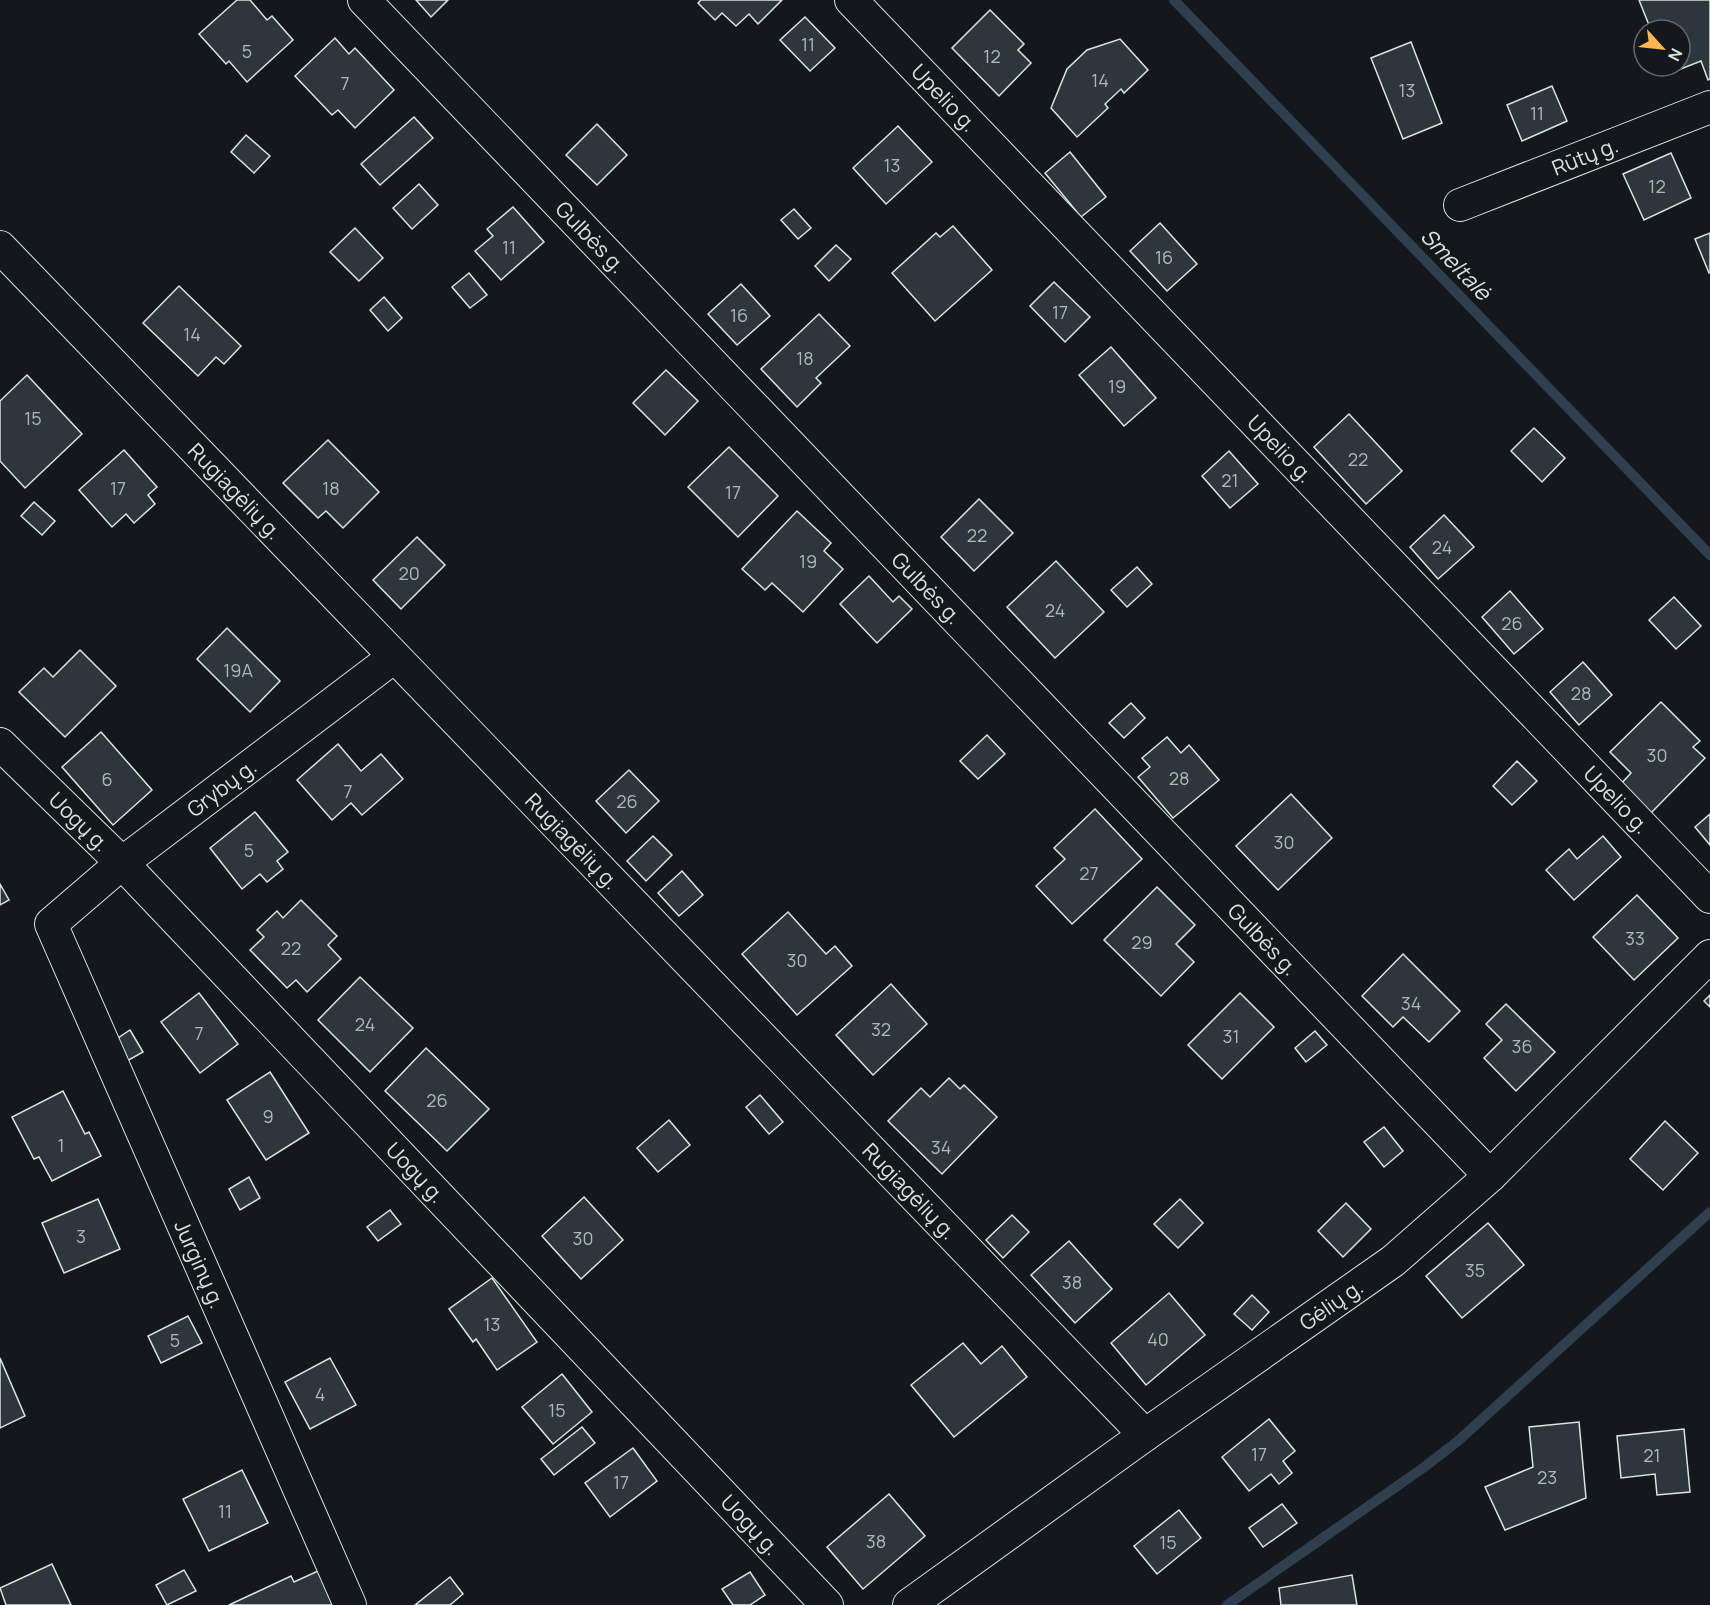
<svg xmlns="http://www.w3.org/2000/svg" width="1710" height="1605" font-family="Manrope,sans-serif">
	<rect width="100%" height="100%" fill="#14181c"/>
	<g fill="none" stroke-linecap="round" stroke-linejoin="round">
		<!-- stream -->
		<g stroke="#2f3f4d" stroke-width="10">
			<polyline points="1174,0 1710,555"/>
			<polyline points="1227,1605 1423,1468 1458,1441 1710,1212"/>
		</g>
	</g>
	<!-- building -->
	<g fill="#2c363c" stroke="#d8e6dc" stroke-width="1.5">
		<polygon points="237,0 250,0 267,20 272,16 293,40 247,82 229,61 226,64 199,34"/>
		<polygon points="416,0 448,0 431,17"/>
		<polygon points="701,0 782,0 758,24 749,14 736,26 722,13 715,20 698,3"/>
		<polygon points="1639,0 1710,0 1710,79 1708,80 1701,61 1668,74 1665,66 1680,66 1680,30 1651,30"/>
		<polygon points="990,10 1024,44 1018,50 1031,63 999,96 952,48"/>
		<polygon points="805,17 835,48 810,71 780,40"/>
		<polygon points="335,38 349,54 355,48 394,90 355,128 338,110 332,115 295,76"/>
		<polygon points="1120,39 1148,70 1124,93 1121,89 1105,104 1108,108 1077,137 1051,108 1067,69 1087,50"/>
		<polygon points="1411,42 1442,123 1403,139 1371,58"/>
		<polygon points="1552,86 1567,121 1522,141 1507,105"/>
		<polygon points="414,117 433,138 380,185 361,164"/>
		<polygon points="597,124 627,155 597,185 566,155"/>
		<polygon points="898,126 932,162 886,204 853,168"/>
		<polygon points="246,135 270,156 254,173 231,152"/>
		<polygon points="1070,152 1106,197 1081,217 1045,173"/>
		<polygon points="1671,153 1691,198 1644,220 1623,174"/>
		<polygon points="419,184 438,205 412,229 393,208"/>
		<polygon points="513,207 544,242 501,280 475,251 493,236 487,229"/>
		<polygon points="794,209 811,228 798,239 781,220"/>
		<polygon points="1160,223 1197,264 1167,291 1130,251"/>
		<polygon points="953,226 992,270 935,321 892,273 936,233 940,237"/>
		<polygon points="355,228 383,258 359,281 330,252"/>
		<polygon points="1710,233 1710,272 1709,273 1695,239"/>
		<polygon points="836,245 851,259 829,281 815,266"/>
		<polygon points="469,273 487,295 470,308 452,287"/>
		<polygon points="1054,282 1090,317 1065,342 1030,306"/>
		<polygon points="741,284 770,316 737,345 708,314"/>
		<polygon points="179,286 241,346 224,364 216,357 198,376 143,323"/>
		<polygon points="384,297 402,318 388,331 370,310"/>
		<polygon points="819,314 850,346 816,378 821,383 797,407 761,369"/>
		<polygon points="1111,347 1156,398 1124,426 1079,375"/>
		<polygon points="666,370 698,401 665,435 633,403"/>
		<polygon points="27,375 82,434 25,488 0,461 0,401"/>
		<polygon points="1349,414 1402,471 1366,504 1314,447"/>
		<polygon points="1534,428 1565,458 1542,482 1511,451"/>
		<polygon points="328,440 379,492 343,528 326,511 318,518 283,483"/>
		<polygon points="729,447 778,496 738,537 688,487"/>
		<polygon points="124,450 157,487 148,495 155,504 134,523 126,514 112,527 79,490"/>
		<polygon points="1229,451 1258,484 1230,508 1202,476"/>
		<polygon points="979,499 1013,533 974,571 941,537"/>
		<polygon points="34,502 55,521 42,535 21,516"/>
		<polygon points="797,511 831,543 824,551 843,569 803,612 772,583 765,590 742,569"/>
		<polygon points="1444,515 1474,547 1438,579 1410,547"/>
		<polygon points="417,537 445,565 401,609 373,580"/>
		<polygon points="1056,561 1104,612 1055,658 1007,607"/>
		<polygon points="1137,567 1152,584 1127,607 1111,590"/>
		<polygon points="869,576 893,602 899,596 912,609 877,643 840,604"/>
		<polygon points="1510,591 1543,629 1514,654 1482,617"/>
		<polygon points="1674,597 1701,626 1676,649 1649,620"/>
		<polygon points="227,628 280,681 250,712 197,659"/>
		<polygon points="80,650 116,686 65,737 19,692 44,668 53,677"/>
		<polygon points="1583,662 1612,695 1579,725 1550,692"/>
		<polygon points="1661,702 1700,741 1693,747 1705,758 1649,815 1619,786 1631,773 1610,752"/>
		<polygon points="1131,703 1145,718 1124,738 1109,723"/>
		<polygon points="101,732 152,790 113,825 62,767"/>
		<polygon points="987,735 1005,754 978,779 960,761"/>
		<polygon points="1167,737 1181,753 1189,745 1219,780 1173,818 1138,777 1150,767 1142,758"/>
		<polygon points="338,744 361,771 381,754 403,779 362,815 351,803 332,820 297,780"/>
		<polygon points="1517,761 1537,781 1512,805 1493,786"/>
		<polygon points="629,770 659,801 626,833 596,801"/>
		<polygon points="1291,794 1332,838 1278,890 1236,846"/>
		<polygon points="1095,809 1142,859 1072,924 1036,886 1065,859 1054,848"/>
		<polygon points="255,812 288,852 277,861 283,869 267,882 260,874 242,889 210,848"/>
		<polygon points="1710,814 1710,845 1695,827"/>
		<polygon points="653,836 672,855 646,881 627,861"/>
		<polygon points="1603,836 1621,857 1574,900 1546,870 1569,849 1577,859"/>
		<polygon points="682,871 703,895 679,916 658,893"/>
		<polygon points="0,884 9,900 0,905"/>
		<polygon points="1157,887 1195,925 1176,944 1194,962 1161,996 1104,940"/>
		<polygon points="1637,895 1678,938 1634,980 1593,937"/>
		<polygon points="301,900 337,936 328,945 341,959 307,992 296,980 287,988 250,950 264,937 257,930 277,911 283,918"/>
		<polygon points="788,912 826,954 835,946 852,966 797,1015 742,954"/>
		<polygon points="1403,954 1460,1011 1429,1042 1403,1017 1393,1027 1362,996"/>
		<polygon points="360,977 413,1028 370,1072 318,1020"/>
		<polygon points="891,984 927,1024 873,1075 836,1035"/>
		<polygon points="199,993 238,1044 200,1073 161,1022"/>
		<polygon points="1240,993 1274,1027 1222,1079 1188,1045"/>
		<polygon points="1710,995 1710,1007 1704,1001"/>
		<polygon points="1506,1004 1555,1052 1516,1091 1484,1058 1502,1040 1486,1024"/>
		<polygon points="130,1030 143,1052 127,1061 115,1040"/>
		<polygon points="1315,1031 1327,1045 1306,1062 1295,1048"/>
		<polygon points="426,1048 489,1109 447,1151 385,1091"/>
		<polygon points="270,1072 309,1133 266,1160 227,1100"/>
		<polygon points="949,1078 960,1089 964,1085 997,1117 942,1174 888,1121 921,1088 930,1097"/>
		<polygon points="63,1091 85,1134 89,1132 101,1156 52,1181 39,1157 34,1159 12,1117"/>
		<polygon points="760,1095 783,1122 769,1134 746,1107"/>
		<polygon points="669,1120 690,1145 658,1172 637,1148"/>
		<polygon points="1665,1121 1698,1153 1663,1190 1630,1159"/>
		<polygon points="1384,1127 1403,1151 1384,1167 1364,1142"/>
		<polygon points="249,1177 260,1198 240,1210 229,1189"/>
		<polygon points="584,1197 623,1240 581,1279 542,1236"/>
		<polygon points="98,1199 120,1249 64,1273 42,1223"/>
		<polygon points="1180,1199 1203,1223 1178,1248 1154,1224"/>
		<polygon points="1346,1203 1371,1229 1343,1257 1318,1231"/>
		<polygon points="390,1210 401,1224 378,1241 367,1227"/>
		<polygon points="1012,1215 1029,1232 1003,1258 986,1240"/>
		<polygon points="1488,1223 1524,1265 1462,1318 1426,1276"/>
		<polygon points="1069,1241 1112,1289 1075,1323 1031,1275"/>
		<polygon points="492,1278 537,1342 497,1370 476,1339 473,1342 449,1309"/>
		<polygon points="1169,1293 1205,1335 1146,1385 1111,1343"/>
		<polygon points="1252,1295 1269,1312 1252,1330 1234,1314"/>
		<polygon points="188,1316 202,1343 161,1363 148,1336"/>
		<polygon points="963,1343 981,1364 1002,1346 1027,1377 954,1437 911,1385"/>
		<polygon points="0,1358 25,1416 0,1428"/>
		<polygon points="330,1358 356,1405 310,1429 285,1382"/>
		<polygon points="562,1374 592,1412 553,1444 522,1407"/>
		<polygon points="1269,1419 1295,1451 1283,1461 1292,1473 1279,1484 1271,1474 1249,1491 1222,1457"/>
		<polygon points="1579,1422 1586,1498 1505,1530 1485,1487 1533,1467 1529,1427"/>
		<polygon points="582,1427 595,1443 554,1475 541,1459"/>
		<polygon points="1684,1429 1690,1492 1657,1495 1655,1474 1621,1478 1617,1436"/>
		<polygon points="633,1448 657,1481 610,1517 585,1483"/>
		<polygon points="242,1470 268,1523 209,1551 183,1499"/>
		<polygon points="889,1494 925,1536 863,1589 827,1547"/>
		<polygon points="1282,1504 1297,1523 1263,1547 1249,1528"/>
		<polygon points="1179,1510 1201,1538 1157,1574 1134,1546"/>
		<polygon points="52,1564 71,1605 6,1605 0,1588"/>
		<polygon points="184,1570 196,1591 167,1605 156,1585"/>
		<polygon points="318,1571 334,1603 331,1605 229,1605 291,1576 294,1582"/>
		<polygon points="750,1572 765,1595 750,1605 733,1605 722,1589"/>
		<polygon points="1352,1575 1357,1605 1281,1605 1279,1588"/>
		<polygon points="450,1577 463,1594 450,1605 415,1605"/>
	</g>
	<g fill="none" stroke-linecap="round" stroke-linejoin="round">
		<!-- minor casing -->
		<g stroke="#d8e6dc" stroke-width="34">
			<g id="minor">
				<path id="s1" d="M364 0 1490 1176"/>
				<path id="s2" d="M851 0 1710 897"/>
				<path id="s3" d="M1460 205 1710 107"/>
				<path id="s4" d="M0 247 1145 1435"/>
				<path id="s5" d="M0 744 122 863 827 1605"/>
				<path id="s6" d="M350 1605 51 924 122 863 394 657"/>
				<path id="s7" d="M909 1605 1145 1435 1393 1261 1490 1176 1710 956"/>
			</g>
		</g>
		<!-- minor -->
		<use href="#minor" stroke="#14181c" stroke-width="32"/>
	</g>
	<g text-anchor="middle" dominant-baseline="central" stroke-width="4.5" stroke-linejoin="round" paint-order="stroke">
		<!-- number labels -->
		<g font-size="18" fill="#adbab4">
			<text x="808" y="44">11</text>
			<text x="247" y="51">5</text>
			<text x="992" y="56">12</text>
			<text x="1100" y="80">14</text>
			<text x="345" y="83">7</text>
			<text x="1407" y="90">13</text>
			<text x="1537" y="113">11</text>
			<text x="892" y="165">13</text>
			<text x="1657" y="186">12</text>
			<text x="509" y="247">11</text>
			<text x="1164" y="257">16</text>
			<text x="1060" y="312">17</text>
			<text x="739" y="315">16</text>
			<text x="192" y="334">14</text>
			<text x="805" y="358">18</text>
			<text x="1117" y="386">19</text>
			<text x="33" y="418">15</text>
			<text x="1358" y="459">22</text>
			<text x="1230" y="480">21</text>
			<text x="118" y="488">17</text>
			<text x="331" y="488">18</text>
			<text x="733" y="492">17</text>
			<text x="977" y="535">22</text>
			<text x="1442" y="547">24</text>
			<text x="808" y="561">19</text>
			<text x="409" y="573">20</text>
			<text x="1055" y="610">24</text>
			<text x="1512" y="623">26</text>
			<text x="238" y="670">19A</text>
			<text x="1581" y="693">28</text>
			<text x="1657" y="755">30</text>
			<text x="1179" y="778">28</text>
			<text x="107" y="779">6</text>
			<text x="348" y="791">7</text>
			<text x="627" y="801">26</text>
			<text x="1284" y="842">30</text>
			<text x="249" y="850">5</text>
			<text x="1089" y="873">27</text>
			<text x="1635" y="938">33</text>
			<text x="1142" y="942">29</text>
			<text x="291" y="948">22</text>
			<text x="797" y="960">30</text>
			<text x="1411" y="1003">34</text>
			<text x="365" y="1024">24</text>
			<text x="881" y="1029">32</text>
			<text x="199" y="1033">7</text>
			<text x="1231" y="1036">31</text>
			<text x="1522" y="1046">36</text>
			<text x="437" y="1100">26</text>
			<text x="268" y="1116">9</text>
			<text x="61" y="1145">1</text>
			<text x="941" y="1147">34</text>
			<text x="81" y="1236">3</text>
			<text x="583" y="1238">30</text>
			<text x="1475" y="1270">35</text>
			<text x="1072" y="1282">38</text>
			<text x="492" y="1324">13</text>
			<text x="1158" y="1339">40</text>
			<text x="175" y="1340">5</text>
			<text x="320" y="1394">4</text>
			<text x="557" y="1410">15</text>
			<text x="1259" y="1454">17</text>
			<text x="1652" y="1455">21</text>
			<text x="1547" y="1477">23</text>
			<text x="621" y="1482">17</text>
			<text x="225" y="1511">11</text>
			<text x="876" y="1541">38</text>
			<text x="1168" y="1542">15</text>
		</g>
		<!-- street labels -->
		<g font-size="21" fill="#d8e6dc" stroke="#14181c">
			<text stroke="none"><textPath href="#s2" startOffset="135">Upelio g.</textPath></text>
			<text stroke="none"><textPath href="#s3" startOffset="134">Rūtų g.</textPath></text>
			<text stroke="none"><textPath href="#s1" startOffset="328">Gulbės g.</textPath></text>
			<text stroke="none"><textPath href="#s2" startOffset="621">Upelio g.</textPath></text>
			<text stroke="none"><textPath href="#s4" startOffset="339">Rugiagėlių g.</textPath></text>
			<text stroke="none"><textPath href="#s1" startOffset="814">Gulbės g.</textPath></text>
			<text stroke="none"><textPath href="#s6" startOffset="962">Grybų g.</textPath></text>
			<text stroke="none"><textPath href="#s2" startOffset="1107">Upelio g.</textPath></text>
			<text stroke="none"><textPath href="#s5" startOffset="111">Uogų g.</textPath></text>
			<text stroke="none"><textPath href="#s4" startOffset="825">Rugiagėlių g.</textPath></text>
			<text stroke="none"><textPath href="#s1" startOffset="1300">Gulbės g.</textPath></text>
			<text stroke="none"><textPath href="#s5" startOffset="597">Uogų g.</textPath></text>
			<text stroke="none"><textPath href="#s4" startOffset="1311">Rugiagėlių g.</textPath></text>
			<text transform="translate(200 1264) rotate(66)">Jurginų g.</text>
			<text stroke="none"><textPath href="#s7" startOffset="518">Gėlių g.</textPath></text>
			<text stroke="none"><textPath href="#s5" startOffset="1083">Uogų g.</textPath></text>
		</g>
		<!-- water labels -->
		<g font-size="22" font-style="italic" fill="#d8e6dc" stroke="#14181c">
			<text transform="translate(1456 264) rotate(46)">Smeltalė</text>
		</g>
	</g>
	<!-- north arrow -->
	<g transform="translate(1662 48) rotate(117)"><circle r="28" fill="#14181c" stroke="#626a69" stroke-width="1.5"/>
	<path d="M0-4.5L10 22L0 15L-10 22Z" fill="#ffb74d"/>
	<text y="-9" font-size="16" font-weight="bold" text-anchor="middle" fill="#d8e6dc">N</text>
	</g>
</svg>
